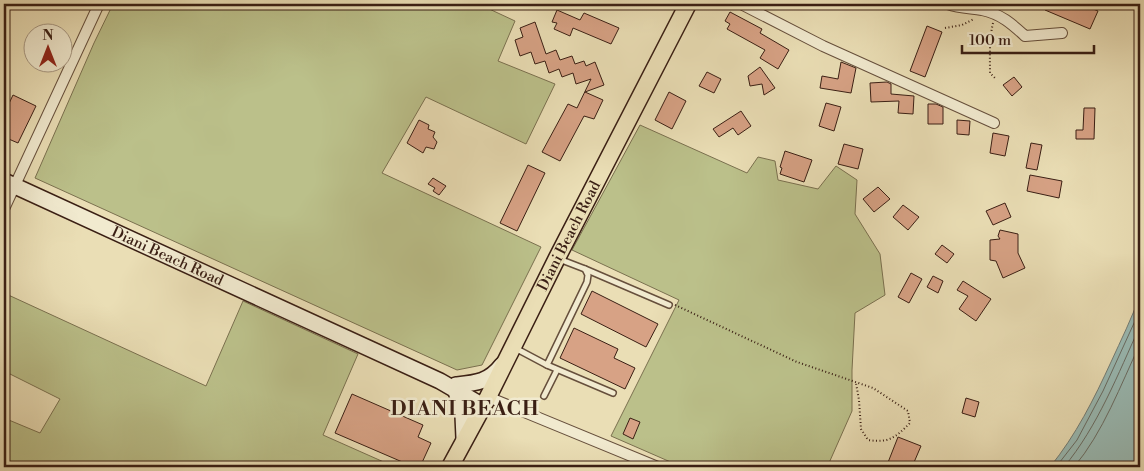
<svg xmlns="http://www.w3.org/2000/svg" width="1144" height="471" font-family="'Libre Bodoni',serif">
	<rect width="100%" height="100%" fill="#eadeb5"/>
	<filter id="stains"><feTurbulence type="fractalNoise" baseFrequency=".004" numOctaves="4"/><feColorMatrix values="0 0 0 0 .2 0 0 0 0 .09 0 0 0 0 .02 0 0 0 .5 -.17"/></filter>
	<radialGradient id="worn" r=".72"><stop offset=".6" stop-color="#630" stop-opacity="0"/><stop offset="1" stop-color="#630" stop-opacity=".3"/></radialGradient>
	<!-- green -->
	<g fill="#bbc08a" stroke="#7a704f">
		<polygon points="113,4 486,4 485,7 515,21 498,61 555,84 526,144 426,97 382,173 541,247 482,365 457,370 35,178 94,43"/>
		<polygon points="640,125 747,173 758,157 775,161 778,180 818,189 836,166 857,180 855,214 880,254 885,295 855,313 852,370 852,411 829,463 832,467 682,467 611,436 679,300 572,250"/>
		<polygon points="4,293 206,386 243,301 358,354 323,435 395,467 4,467 4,418 40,433 60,399 4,371"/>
	</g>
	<!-- water -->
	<path fill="#9abbb5" stroke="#747d75" d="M1140 295V467H1050C1076 435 1094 399 1111 362 1121 340 1132 318 1140 295Z"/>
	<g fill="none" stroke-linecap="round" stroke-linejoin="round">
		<!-- shore -->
		<g stroke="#6a6d64" stroke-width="1">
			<polyline points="1056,467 1077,440 1103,391 1140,310"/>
			<path d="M1064 467C1098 426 1118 374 1140 326"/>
			<path d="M1074 467C1103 433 1121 384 1140 344"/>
		</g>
	</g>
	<!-- building -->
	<g fill="#d7a285" stroke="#3a1f14">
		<polygon points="1048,4 1081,4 1098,11 1090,29 1045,10"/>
		<polygon points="557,10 580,20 584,13 619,28 611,44 573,28 570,36 554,29 557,23 552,22"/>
		<polygon points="730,12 762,29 760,33 789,50 778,69 760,58 765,50 727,29 730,24 725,21"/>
		<polygon points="535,22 546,54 556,50 560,60 572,56 575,64 584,61 586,66 595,62 604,85 585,92 603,100 594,119 584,116 560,161 542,152 568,104 577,108 591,79 576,84 573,73 562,77 559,69 549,73 545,61 535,64 531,52 520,56 515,40 523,37 520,28"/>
		<polygon points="927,26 942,32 925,77 910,71"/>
		<polygon points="841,62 856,68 851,93 820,88 822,76 838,79"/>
		<polygon points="760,67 775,88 764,95 762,84 750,86 748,76"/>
		<polygon points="707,72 721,79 714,93 699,86"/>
		<polygon points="1014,77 1022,87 1012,96 1003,85"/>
		<polygon points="887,82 891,84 891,94 914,96 913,114 898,113 899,101 871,102 870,83"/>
		<polygon points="669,92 686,101 672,129 655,120"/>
		<polygon points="13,95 36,106 18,143 4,137 4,114"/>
		<polygon points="826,103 841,107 834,131 819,126"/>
		<polygon points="928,104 936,104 943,107 943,124 928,124"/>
		<polygon points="1084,108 1095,108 1094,139 1076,139 1076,130 1083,130"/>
		<polygon points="741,111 751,126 738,135 733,128 719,137 713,129"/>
		<polygon points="419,120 429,125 428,129 435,132 433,137 437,142 434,149 426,147 423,153 407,143"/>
		<polygon points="957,120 970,121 969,135 957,134"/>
		<polygon points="993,133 1009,136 1005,156 990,153"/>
		<polygon points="1031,143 1042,145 1037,170 1026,168"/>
		<polygon points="844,144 863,149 858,169 838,164"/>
		<polygon points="785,151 812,160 804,182 780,174 782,168 780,167"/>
		<polygon points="528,165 545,173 517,231 500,223"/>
		<polygon points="1030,175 1062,181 1059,198 1027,191"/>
		<polygon points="433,178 446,186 439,195 433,191 435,188 428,184"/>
		<polygon points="878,187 890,199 874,212 863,199"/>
		<polygon points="1005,203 1011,217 993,225 986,211"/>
		<polygon points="903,205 919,217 908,230 893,217"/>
		<polygon points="1000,230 1018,234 1018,253 1025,268 1003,278 996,261 990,260 990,240 1000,239 998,236"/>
		<polygon points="942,245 954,254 947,263 935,254"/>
		<polygon points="911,273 922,279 909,303 898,297"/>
		<polygon points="933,276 943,281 938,293 927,287"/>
		<polygon points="963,281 991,299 976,321 959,309 968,296 957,290"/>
		<polygon points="592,291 658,324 646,347 581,314"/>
		<polygon points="574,328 618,349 614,358 635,368 625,389 560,358"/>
		<polygon points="352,394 423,425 418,437 431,443 420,467 414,467 335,433"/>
		<polygon points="966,398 979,402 975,417 962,413"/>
		<polygon points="630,418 640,422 633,439 623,434"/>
		<polygon points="898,437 921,446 912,467 893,467 887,465"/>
	</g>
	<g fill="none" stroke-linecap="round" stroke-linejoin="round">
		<!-- service casing -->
		<g stroke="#664f3c" stroke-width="8">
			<g id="service">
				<polyline points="585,269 669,305"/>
				<polyline points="515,348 547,365 587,282 588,275 585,269 559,259"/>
				<polyline points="547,365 613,393"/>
				<polyline points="544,396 557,370"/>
			</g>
		</g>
		<!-- minor casing -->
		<g stroke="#664f3c" stroke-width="12">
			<g id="minor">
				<polyline points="741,4 823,46 994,123"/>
				<path d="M948 4C959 8 970 8 982 10 1001 14 1012 24 1025 36L1062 33"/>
				<polyline points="4,209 99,4"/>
				<polyline points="488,397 658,467"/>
			</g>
		</g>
		<!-- secondary casing -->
		<g stroke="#3a1f14" stroke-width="18">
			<g id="secondary">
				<path id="s1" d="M4 181 440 381 483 406"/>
				<path d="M456 385C476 383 489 382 502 365"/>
				<polyline points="456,391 463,416 464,438"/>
			</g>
		</g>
		<!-- primary casing -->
		<g stroke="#3a1f14" stroke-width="19">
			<g id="primary">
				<path id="s2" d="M450 467 488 397 557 258 688 4"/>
			</g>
		</g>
		<!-- path -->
		<g stroke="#3a1f14" stroke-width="2" stroke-dasharray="1 2.5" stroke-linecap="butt">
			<path d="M993 23C989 40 990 56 990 73L995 78"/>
			<polyline points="945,28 962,25 974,19"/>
			<path d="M675 305 797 362 873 388 908 411 910 423C895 438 889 443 868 440L861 429 859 400 856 383"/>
		</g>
		<!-- service -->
		<use href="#service" stroke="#f1eacf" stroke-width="5"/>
		<!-- minor -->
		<use href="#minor" stroke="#f1eacf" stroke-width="10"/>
		<!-- secondary -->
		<use href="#secondary" stroke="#f1eacf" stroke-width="15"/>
		<!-- primary -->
		<use href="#primary" stroke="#eadeb5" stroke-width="16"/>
	</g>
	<g text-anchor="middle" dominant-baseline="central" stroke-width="5" stroke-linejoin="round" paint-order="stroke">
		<!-- street labels -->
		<g font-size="15" fill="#3a1f14" stroke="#f1eacf">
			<text stroke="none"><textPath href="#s2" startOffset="260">Diani Beach Road</textPath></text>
			<text stroke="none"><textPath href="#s1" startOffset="180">Diani Beach Road</textPath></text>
		</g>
		<!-- district labels -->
		<g font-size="20" font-weight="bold" letter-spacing="1" fill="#3a1f14" stroke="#f1eacf">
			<text x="465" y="409">DIANI BEACH</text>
		</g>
	</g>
	<!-- margin -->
	<rect width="1144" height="471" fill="none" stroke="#eadeb5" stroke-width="20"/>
	<rect x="5" y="5" width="1134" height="461" fill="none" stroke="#3a1f14" stroke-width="2.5"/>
	<rect x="10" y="10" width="1124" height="451" fill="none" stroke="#3a1f14"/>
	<!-- north arrow -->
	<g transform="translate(48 48)"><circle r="24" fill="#f1eacf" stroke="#a89984"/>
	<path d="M0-4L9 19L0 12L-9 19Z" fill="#8f2418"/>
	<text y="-8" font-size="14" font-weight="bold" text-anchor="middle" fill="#3a1f14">N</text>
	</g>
	<!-- scale -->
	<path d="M962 45v8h132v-8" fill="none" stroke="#3a1f14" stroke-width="2.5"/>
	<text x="969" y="45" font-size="15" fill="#3a1f14" stroke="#f1eacf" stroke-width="4" paint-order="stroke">100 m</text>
	<rect width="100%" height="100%" filter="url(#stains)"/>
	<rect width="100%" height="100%" fill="url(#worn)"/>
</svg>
